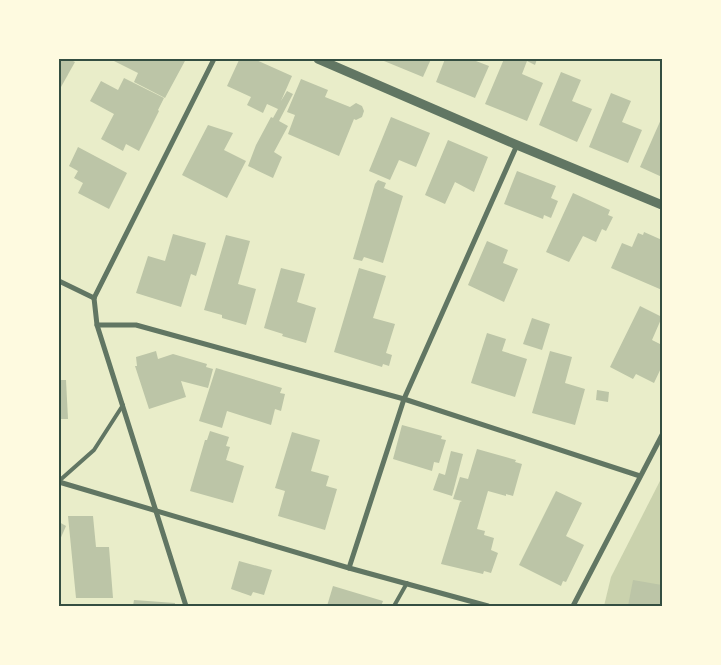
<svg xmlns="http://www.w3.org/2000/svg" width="721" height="665" font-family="'Roboto Serif',serif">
	<rect width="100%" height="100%" fill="#e9edc9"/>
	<!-- green -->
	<polygon fill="#cad2ad" points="662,477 662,606 604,606 611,577"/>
	<!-- building -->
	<g fill="#bcc5a7">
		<polygon points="59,59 69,59 75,62 61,87 59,85"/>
		<polygon points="115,59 186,59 165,98 134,82 138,73 114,61"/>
		<polygon points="243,59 254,59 292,76 281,101 287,91 293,94 279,121 288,126 274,152 282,157 273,178 248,166 256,145 271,117 273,118 278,109 267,104 263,113 247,105 251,97 227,86 239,60"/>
		<polygon points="385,59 431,59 423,77 384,61"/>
		<polygon points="445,59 477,59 476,61 489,66 475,98 436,82"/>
		<polygon points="504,59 537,59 535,65 527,61 522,74 543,83 527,121 485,104"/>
		<polygon points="561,72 581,80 572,101 592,109 577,142 539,125"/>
		<polygon points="124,78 164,98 158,110 159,111 139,151 126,144 123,151 101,139 114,114 90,101 101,81 118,90"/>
		<polygon points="301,79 328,90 325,97 350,107 356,103 362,106 364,111 362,117 356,120 354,119 339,156 288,134 295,115 287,112"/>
		<polygon points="611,93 631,101 622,122 642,130 628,163 589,147"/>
		<polygon points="391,117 430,133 416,167 399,160 390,180 369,171"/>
		<polygon points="662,117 662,177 640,167"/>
		<polygon points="208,125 233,133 224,150 246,161 227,198 182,175"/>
		<polygon points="448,140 488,157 474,192 455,182 445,204 425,195"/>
		<polygon points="78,147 127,173 109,209 78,193 83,183 74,178 78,171 69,166"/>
		<polygon points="517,171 556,186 551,198 558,201 551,218 544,215 543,219 504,204"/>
		<polygon points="378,180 386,183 384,188 403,196 383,263 364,257 362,261 353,259 375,184"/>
		<polygon points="573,193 610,210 608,215 613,217 606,231 602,229 596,242 583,236 569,262 546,252"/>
		<polygon points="644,232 662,240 662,290 611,268 622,243 632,247 638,233 643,235"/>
		<polygon points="173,234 206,243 196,276 191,274 181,307 136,293 148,256 165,261"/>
		<polygon points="226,235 250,241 238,284 256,289 246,325 222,318 222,315 204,310"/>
		<polygon points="487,241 508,250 503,263 518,269 504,302 468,285"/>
		<polygon points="281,268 305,274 297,302 316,308 306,343 282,336 283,334 264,328"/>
		<polygon points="359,268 386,276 373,318 395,324 386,353 392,355 389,366 383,364 382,367 334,352"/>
		<polygon points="640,306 662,317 652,340 662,345 662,366 654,383 636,374 633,379 610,367"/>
		<polygon points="532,318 550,324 542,350 523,344"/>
		<polygon points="487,333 506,339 502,351 527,359 515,397 471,383"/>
		<polygon points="156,351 158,359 173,354 207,364 206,367 213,369 208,388 181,381 186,397 149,409 135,366 137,366 136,357"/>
		<polygon points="550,351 572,357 565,383 585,389 575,425 532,413"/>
		<polygon points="216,368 282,388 280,393 285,394 281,411 275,409 271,425 227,411 222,428 199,421"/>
		<polygon points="59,380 66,380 68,419 59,419"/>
		<polygon points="597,390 609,392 608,402 596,400"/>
		<polygon points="402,425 442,436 441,439 446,440 439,463 434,462 432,471 393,459"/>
		<polygon points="210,431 229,437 226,446 230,447 226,460 244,466 233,503 190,491 205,440 207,440"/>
		<polygon points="292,432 320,440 311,471 329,476 326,486 337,489 325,530 278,516 285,491 275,488"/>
		<polygon points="477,449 516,460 515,462 522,464 513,496 506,494 506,496 488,491 477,529 485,531 484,535 494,538 491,550 498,553 491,573 484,571 483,574 441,564 460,502 462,501 453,499 460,477 468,479"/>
		<polygon points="451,451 463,454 452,496 433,490 439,473 445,475"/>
		<polygon points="556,491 582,503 566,536 584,545 566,582 563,581 561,586 519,565"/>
		<polygon points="68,516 93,516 96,547 109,547 113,598 76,598"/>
		<polygon points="59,522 66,526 59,542"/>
		<polygon points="239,561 272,570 264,595 253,592 251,596 231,589"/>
		<polygon points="633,580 662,585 662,606 628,606"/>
		<polygon points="333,586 383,601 381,606 327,606"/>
		<polygon points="134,600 175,603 175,606 133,606"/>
	</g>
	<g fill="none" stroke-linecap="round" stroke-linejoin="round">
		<!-- service -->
		<g stroke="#617663" stroke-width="4">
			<polyline points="59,481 94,450 123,405"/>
			<polyline points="394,606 407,583"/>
		</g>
		<!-- minor -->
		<g stroke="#617663" stroke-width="5">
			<polyline points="59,281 94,298"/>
			<polyline points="94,298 97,325 186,606"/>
			<polyline points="94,298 214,59"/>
			<polyline points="97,325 136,325 404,399 640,476"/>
			<polyline points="59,482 349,568 488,606"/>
			<polyline points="349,568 404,399 517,145"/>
			<polyline points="573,606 662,435"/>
		</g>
		<!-- tertiary -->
		<polyline stroke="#617663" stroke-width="9" points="318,59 517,145 662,205"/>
	</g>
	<!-- border -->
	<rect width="721" height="665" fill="none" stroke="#fefae0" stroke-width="120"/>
	<rect x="60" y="60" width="601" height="545" fill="none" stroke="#344e41" stroke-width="2"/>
</svg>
